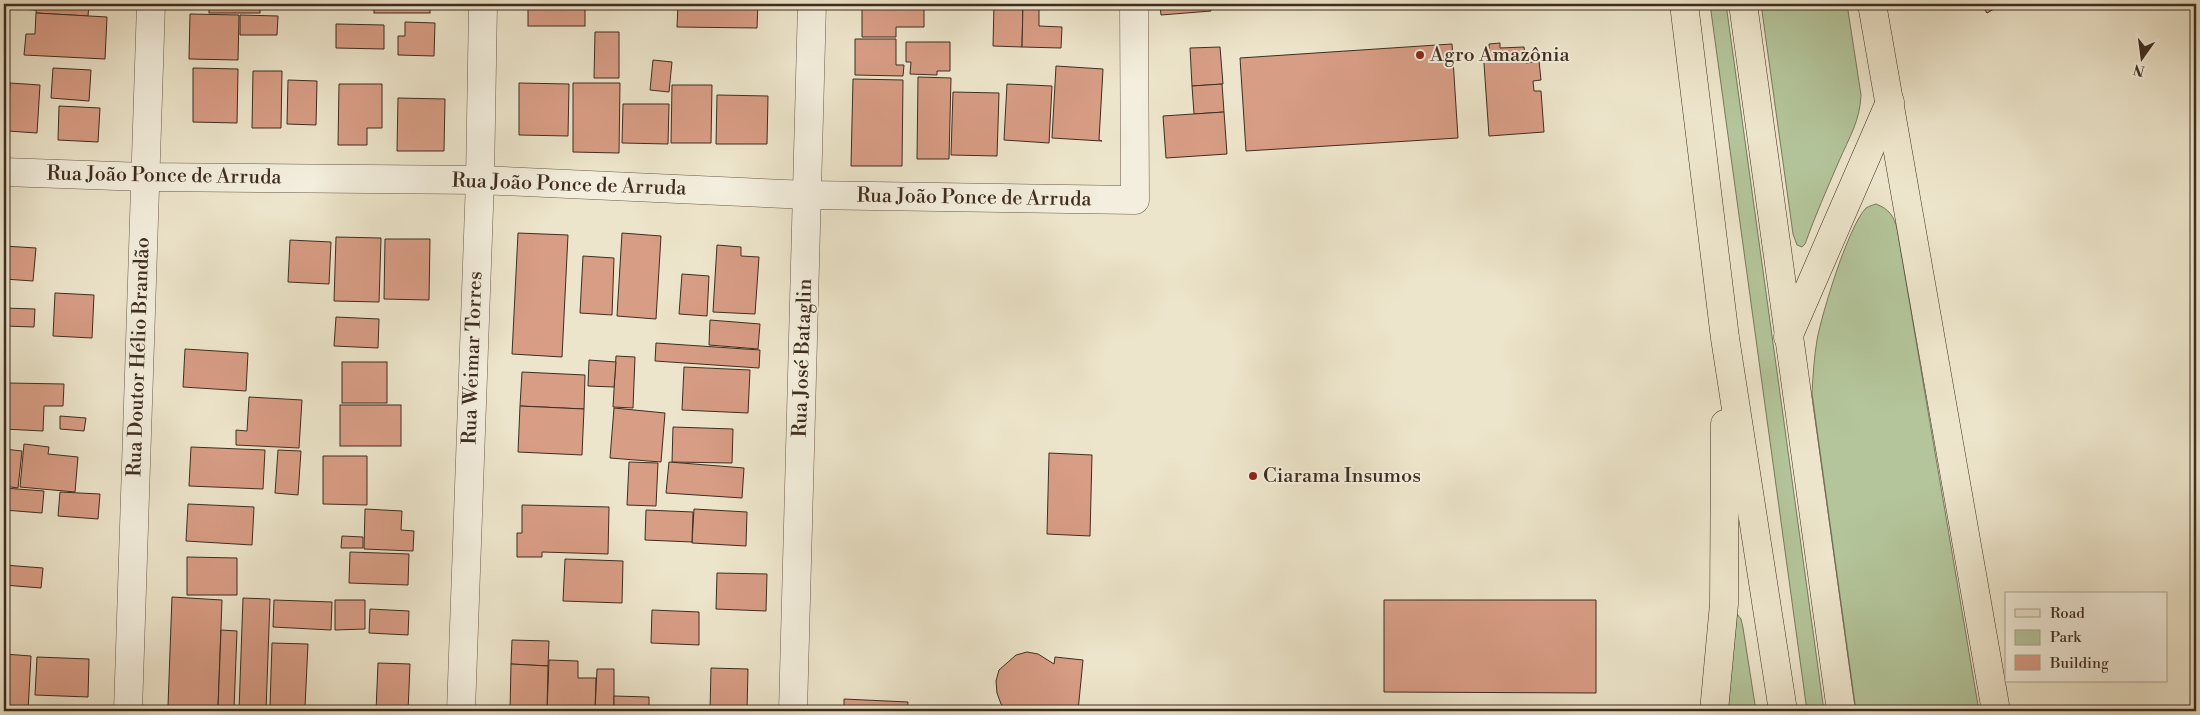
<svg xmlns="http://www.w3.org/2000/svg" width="2200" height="715" font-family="'Libre Bodoni',serif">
	<rect width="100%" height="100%" fill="#ede5cb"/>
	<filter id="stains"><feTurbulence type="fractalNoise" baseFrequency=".004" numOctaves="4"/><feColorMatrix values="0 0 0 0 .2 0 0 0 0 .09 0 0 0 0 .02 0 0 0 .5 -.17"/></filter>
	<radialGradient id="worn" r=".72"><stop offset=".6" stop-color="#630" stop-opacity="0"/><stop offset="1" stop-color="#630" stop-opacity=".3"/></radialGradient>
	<!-- green -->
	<g fill="#b4c59b" stroke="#7a795e">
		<polygon points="1710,4 1726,4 1824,711 1807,711"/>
		<path d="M1761 4H1847L1861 95C1860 121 1849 138 1839 161 1827 189 1815 216 1805 244L1802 247 1797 245 1793 234Z"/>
		<path d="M1876 204C1889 209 1894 216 1897 229L1979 711H1856L1812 393C1813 375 1814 358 1817 340 1822 313 1848 227 1866 208 1869 206 1873 205 1876 204Z"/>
		<polygon points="1737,614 1741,619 1743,628 1756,711 1726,711"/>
	</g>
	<!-- building -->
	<g fill="#d89d85" stroke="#3f2d20">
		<polygon points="4,4 36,4 36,10 4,8"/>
		<polygon points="37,4 89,4 88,16 36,13"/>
		<rect x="209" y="4" width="51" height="9"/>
		<rect x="374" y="4" width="56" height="9"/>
		<rect x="528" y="4" width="57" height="22"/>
		<polygon points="678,4 758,4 757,28 677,27"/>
		<polygon points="862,4 924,4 924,27 896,27 896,37 862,37"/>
		<polygon points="994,4 1023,4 1022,47 993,46"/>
		<polygon points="1023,4 1039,4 1039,26 1062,27 1061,48 1022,47"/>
		<polygon points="1160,4 1211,4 1211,11 1161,15"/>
		<polygon points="1981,4 2003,4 1987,13"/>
		<polygon points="36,13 107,17 105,59 24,55 26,34 35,34"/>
		<polygon points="190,14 239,15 238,60 189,59"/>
		<polygon points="240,15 278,16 277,35 240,35"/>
		<polygon points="405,22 435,23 434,56 398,55 398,36 405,36"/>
		<polygon points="336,24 384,25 384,49 336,48"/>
		<polygon points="595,32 619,32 619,78 594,78"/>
		<polygon points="855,39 896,39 896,65 904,65 903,76 855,75"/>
		<polygon points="906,42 950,42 950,71 937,71 937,75 910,74 911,62 906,62"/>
		<polygon points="1500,43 1500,48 1524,47 1526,63 1539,61 1541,80 1533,81 1534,91 1541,91 1544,132 1489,136 1483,49 1489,49 1489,44"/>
		<polygon points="1452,44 1458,138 1246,151 1240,58"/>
		<polygon points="1220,47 1223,84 1192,86 1190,48"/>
		<polygon points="653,60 672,62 669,92 650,90"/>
		<polygon points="1056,66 1103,69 1099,140 1102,141 1052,138"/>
		<polygon points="53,68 91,70 89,101 51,98"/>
		<polygon points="193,68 238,69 237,123 193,122"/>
		<polygon points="4,70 8,71 4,147"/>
		<polygon points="253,71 282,71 281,128 252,128"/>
		<polygon points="918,77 951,78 949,159 917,159"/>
		<polygon points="853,79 903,80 902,166 851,166"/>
		<polygon points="288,80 317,81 316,125 287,124"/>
		<polygon points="10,83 40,85 37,133 8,131"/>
		<polygon points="519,83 569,84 568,136 519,135"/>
		<polygon points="573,83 620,83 619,153 573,152"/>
		<polygon points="339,84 382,84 382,128 367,128 367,145 338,145"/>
		<polygon points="1007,84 1052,86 1049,143 1004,140"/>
		<polygon points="1222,84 1224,112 1194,114 1192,86"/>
		<polygon points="672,85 712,85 711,143 671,143"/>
		<polygon points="953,92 999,93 997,156 951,155"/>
		<polygon points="717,95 768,96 767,144 716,144"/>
		<polygon points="398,98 445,99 444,151 397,151"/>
		<polygon points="623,104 669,104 668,144 622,143"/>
		<polygon points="59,106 100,108 98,142 58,140"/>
		<polygon points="1224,112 1227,154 1166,158 1163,116"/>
		<polygon points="518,233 568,235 562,357 512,354"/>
		<polygon points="622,233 661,236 656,319 617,316"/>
		<polygon points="336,237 381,238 379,302 334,301"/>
		<polygon points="385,239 430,239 429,300 384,299"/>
		<polygon points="290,240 331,242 329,284 288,282"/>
		<polygon points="717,245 741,247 741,256 759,257 755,314 713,312"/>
		<polygon points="4,246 36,248 33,281 4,279"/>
		<polygon points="583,256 614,258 612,315 580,313"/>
		<polygon points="682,274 709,276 707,316 679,314"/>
		<polygon points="55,293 94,295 92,338 53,336"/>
		<polygon points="4,308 35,309 34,327 4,326"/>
		<polygon points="336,317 379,319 378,348 334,346"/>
		<polygon points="710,320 760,324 758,349 709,345"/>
		<polygon points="656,343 760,350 759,368 655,361"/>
		<polygon points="185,349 248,353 246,391 183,387"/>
		<polygon points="616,356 635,357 633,408 613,407"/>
		<polygon points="589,360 616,362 614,387 588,386"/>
		<rect x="342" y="362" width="45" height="41"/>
		<polygon points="684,367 750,370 748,413 682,410"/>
		<polygon points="522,372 585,375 584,409 520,406"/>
		<polygon points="8,383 64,384 63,406 44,406 43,431 4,429 4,393 8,393"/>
		<polygon points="249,397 302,400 299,448 236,445 236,430 247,431"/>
		<rect x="340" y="405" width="61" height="41"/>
		<polygon points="520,406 584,409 582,455 518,452"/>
		<polygon points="614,408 665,413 661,462 610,458"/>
		<polygon points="60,416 86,418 84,431 60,429"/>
		<polygon points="673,427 733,429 732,463 672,462"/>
		<polygon points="24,444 49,447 48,454 78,457 75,492 20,487"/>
		<polygon points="191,447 265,450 263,489 189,486"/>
		<polygon points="4,449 22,451 18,488 4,486"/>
		<polygon points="278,450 301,451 298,495 275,493"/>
		<polygon points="1049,453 1092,455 1090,536 1047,534"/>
		<polygon points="323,456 367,456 367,505 323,504"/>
		<polygon points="629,462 658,463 656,506 627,505"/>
		<polygon points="669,462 744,468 742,498 666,493"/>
		<polygon points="4,488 44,491 42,513 4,510"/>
		<polygon points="60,492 100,494 98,519 58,516"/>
		<polygon points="188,504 254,507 252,545 186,541"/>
		<polygon points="522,505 609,507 608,554 542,552 542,557 517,557 517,533 522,533"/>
		<polygon points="365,509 402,511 401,530 414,531 413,551 364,549"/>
		<polygon points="694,509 747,512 746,546 692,543"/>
		<polygon points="646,510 693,512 692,542 645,540"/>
		<polygon points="342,536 363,537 363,548 341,548"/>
		<polygon points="350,552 409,554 408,585 349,583"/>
		<polygon points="187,557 237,558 237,595 187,595"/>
		<polygon points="565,559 623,561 622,603 563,601"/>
		<polygon points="4,565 43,568 41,588 4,585"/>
		<polygon points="717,573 767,574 766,611 716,609"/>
		<polygon points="172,597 222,600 218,708 168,706"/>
		<polygon points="243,598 270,599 266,711 239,711"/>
		<polygon points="274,600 332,602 331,630 273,627"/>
		<polygon points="335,600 365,600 365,629 335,630"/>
		<polygon points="1384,600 1596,600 1596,693 1384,692"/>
		<polygon points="370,609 409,611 408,635 369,633"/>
		<polygon points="652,610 699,612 699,645 651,643"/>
		<polygon points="221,630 237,631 234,709 218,708"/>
		<polygon points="512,640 549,641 548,666 511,664"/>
		<polygon points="272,643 308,644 305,707 270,706"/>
		<polygon points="1027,652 1038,654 1054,664 1055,657 1083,660 1078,711 1009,711 1001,704 997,693 996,681 999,670 1016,655"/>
		<polygon points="4,654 31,656 28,711 4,711"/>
		<polygon points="37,657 89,659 88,697 35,695"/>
		<polygon points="549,660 578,661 578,678 596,678 595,711 547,711"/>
		<polygon points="378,663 410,664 408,711 376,711"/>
		<polygon points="511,664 548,666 547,711 510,711"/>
		<polygon points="711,668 748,669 747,711 710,711"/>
		<polygon points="597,669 614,669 614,711 595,711"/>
		<polygon points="614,696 649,697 649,711 614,711"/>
		<polygon points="844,699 908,702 907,711 844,711"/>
	</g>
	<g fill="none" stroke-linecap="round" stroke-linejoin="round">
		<!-- minor casing -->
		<g stroke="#6a5b4b" stroke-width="29">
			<g id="minor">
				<polyline points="4,172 145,177 480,180 808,195 1135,200 1134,4"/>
				<polyline points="128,711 151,4"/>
				<polyline points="461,711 480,180 483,4"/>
				<polyline points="793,711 812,4"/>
			</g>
		</g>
		<!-- major casing -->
		<g stroke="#3f2d20" stroke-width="29">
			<polyline id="major" points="1872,4 1996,711"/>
		</g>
		<!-- highway casing -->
		<g stroke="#3f2d20" stroke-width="29">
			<g id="highway">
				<polyline points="1684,4 1725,338 1783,711"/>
				<polyline points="1743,4 1841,711"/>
				<polyline points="1788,337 1890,102"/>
				<polyline points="1714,711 1724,604 1725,424"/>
			</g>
		</g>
		<!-- minor -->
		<use href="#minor" stroke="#f3eedd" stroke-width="28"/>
		<!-- major -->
		<use href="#major" stroke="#ede5cb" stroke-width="28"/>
		<!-- highway -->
		<use href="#highway" stroke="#ede5cb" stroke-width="28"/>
	</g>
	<!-- markers -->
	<g fill="#8f2418" stroke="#f3eedd" stroke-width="2">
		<circle cx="1420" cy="55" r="5"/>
		<circle cx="1253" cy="476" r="5"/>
	</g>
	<g text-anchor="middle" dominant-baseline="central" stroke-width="4" stroke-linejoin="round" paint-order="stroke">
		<!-- poi labels -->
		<g font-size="20" fill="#3f2d20" stroke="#f3eedd" text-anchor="start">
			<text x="1430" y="55">Agro Amazônia</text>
			<text x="1263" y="476">Ciarama Insumos</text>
		</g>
		<!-- street labels -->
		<g font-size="20" fill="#3f2d20" stroke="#f3eedd">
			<text transform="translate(164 176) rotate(1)">Rua João Ponce de Arruda</text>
			<text transform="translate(569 185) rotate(2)">Rua João Ponce de Arruda</text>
			<text transform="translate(974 198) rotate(1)">Rua João Ponce de Arruda</text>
			<text transform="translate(139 357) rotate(-88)">Rua Doutor Hélio Brandão</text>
			<text transform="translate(473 358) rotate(-88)">Rua Weimar Torres</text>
			<text transform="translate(803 358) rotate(-88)">Rua José Bataglin</text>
		</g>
	</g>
	<!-- margin -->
	<rect width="2200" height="715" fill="none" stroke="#ede5cb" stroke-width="20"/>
	<rect x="5" y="5" width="2190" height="705" fill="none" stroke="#3f2d20" stroke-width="2.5"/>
	<rect x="10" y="10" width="2180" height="695" fill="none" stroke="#3f2d20"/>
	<!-- legend -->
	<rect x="2005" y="592" width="162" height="90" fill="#f3eedd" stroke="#aba191"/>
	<rect x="2015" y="609" width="25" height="8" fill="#ede5cb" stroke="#aba191"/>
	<text x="2050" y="618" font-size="15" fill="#3f2d20">Road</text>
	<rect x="2015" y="630" width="25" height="15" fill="#b4c59b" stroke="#aba191"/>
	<text x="2050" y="642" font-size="15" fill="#3f2d20">Park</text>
	<rect x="2015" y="655" width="25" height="15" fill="#d89d85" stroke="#aba191"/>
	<text x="2050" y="668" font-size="15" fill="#3f2d20">Building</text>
	<!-- north arrow -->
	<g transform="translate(2142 58) rotate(194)" stroke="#f3eedd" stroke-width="4" paint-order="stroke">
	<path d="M0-4L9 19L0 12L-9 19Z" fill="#3f2d20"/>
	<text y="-8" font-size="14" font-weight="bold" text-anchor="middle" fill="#3f2d20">N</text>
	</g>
	<rect width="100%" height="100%" filter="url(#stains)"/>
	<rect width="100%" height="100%" fill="url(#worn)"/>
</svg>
